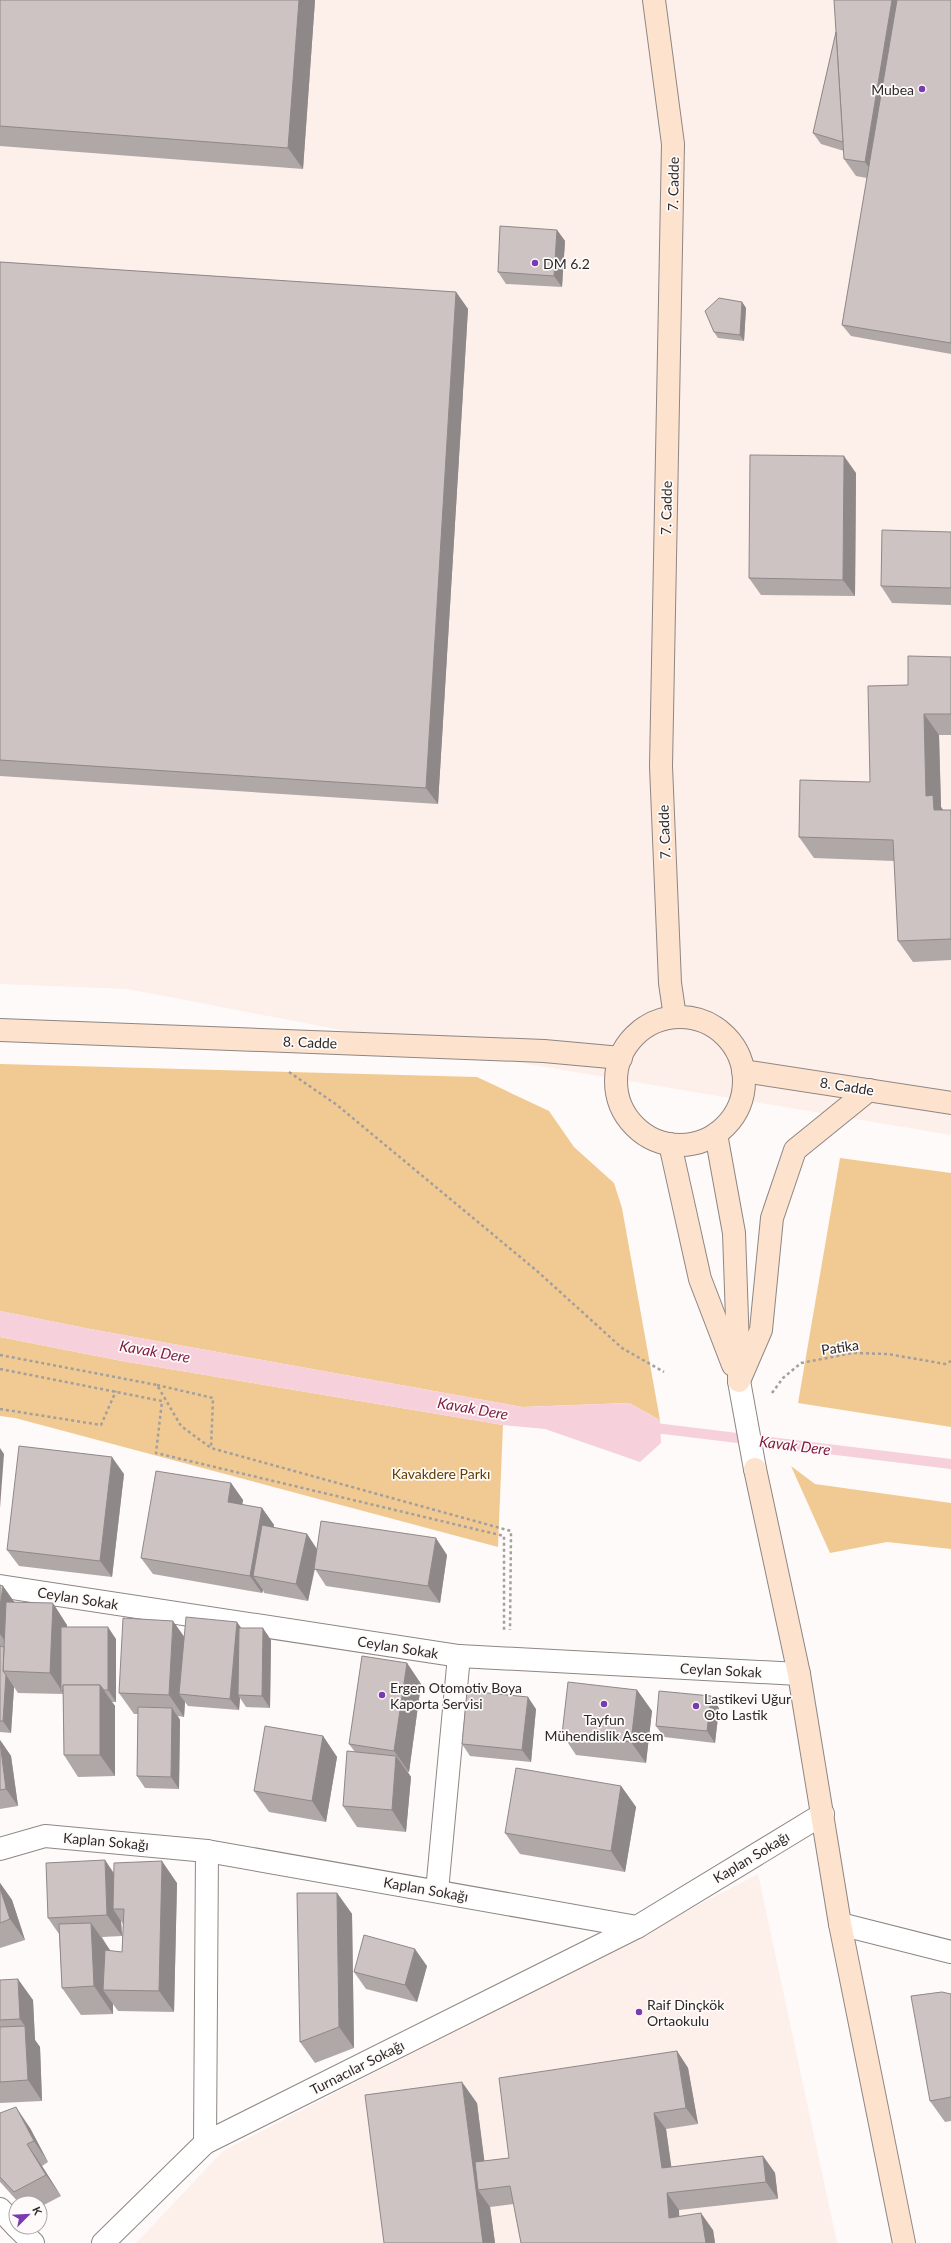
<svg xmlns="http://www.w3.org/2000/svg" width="951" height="2243" font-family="Lato,sans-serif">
	<rect width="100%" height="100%" fill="#fefaf9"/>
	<!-- built -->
	<g fill="#fdefea">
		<polygon points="0,0 951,0 951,1135 450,1051 128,989 0,984"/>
		<polygon points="758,1874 837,2243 136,2243 223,2151"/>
	</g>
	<!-- green -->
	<g fill="#f1ca93">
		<polygon points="0,1064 477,1077 549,1111 574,1147 614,1183 622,1208 660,1420 629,1403 522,1407 90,1329 0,1311"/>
		<polygon points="840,1158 951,1173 951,1427 798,1403"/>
		<polygon points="0,1337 122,1361 503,1425 498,1547 15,1418 0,1416"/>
		<polygon points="791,1466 815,1484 951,1503 951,1549 887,1542 830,1553"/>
	</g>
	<!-- water -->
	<polygon fill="#f6d0da" points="0,1311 90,1329 522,1407 629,1403 660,1420 661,1443 640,1462 545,1429 503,1425 122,1361 0,1337"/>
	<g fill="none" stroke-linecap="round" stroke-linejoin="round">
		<!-- stream -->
		<polyline stroke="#f6d0da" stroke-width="10" points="647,1427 951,1464"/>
		<!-- street casing -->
		<g stroke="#8e8683" stroke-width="24">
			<g id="street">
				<polyline points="739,1381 755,1469"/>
				<polyline points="0,1586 459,1656 799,1674"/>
				<polyline points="0,1849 45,1836 207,1851 637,1927 823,1814"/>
				<polyline points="437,1891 459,1656"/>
				<polyline points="840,1924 951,1952"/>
				<polyline points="205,2143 207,1851"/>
				<polyline points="0,2209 16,2226"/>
				<polyline points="17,2227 33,2243"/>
				<polyline points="103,2243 205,2143 637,1927"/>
			</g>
		</g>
		<!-- secondary casing -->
		<g stroke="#8e8683" stroke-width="24">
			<g id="secondary">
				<polyline points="654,0 673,144 661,766 670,983 675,1017"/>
				<circle cx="680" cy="1081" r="64"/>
				<polyline points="0,1030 544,1051 621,1058"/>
				<polyline points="743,1071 951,1103"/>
				<polyline points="716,1134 734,1233 739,1376"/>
				<polyline points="670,1144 700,1279 733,1365"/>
				<polyline points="739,1381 761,1330 772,1218 795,1150 869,1090"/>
				<polyline points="755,1469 799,1674 840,1924 904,2243"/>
			</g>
		</g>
		<!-- path -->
		<g stroke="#a29f9d" stroke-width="2.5" stroke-dasharray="3 3" stroke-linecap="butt">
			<polyline points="289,1072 337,1105 537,1271 622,1348 664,1372"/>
			<polyline points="0,1355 157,1385 181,1426 211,1448 511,1531 510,1630"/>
			<polyline points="0,1369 162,1401 156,1453 504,1536 504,1630"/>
			<polyline points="157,1385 213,1398 211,1448"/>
			<polyline points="772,1393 783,1378 801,1363 853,1353 888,1354 945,1364 951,1361"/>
			<polyline points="0,1409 101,1425 116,1391"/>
		</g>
		<!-- street -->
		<use href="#street" stroke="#fff" stroke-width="22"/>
		<!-- secondary -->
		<use href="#secondary" stroke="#fde2cd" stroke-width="22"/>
	</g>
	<!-- wall -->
	<g fill="#afa8a7" fill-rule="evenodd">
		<polygon points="0,0 315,0 303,169 0,146"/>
		<polygon points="951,0 951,354 851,336 842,325 867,178 856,176 844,159 844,151 821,144 813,133 836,32"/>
		<polygon points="557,230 565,241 562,287 506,284 498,272"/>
		<polygon points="0,262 456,292 468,309 438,804 0,776"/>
		<polygon points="742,302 746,308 744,341 718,338 714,332"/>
		<polygon points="856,473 855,596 761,595 749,578"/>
		<polygon points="951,532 951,605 892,603 881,586"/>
		<polygon points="951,657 951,735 939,735 941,807 943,810 951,810 951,960 913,962 898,941 894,861 814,858 799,837 870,782 908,685"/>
		<polygon points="124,1474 112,1577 19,1566 7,1550"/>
		<polygon points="231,1483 243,1500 242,1505 262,1508 274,1525 273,1528 307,1534 317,1549 447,1555 440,1603 326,1586 315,1569 308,1601 264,1593 263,1590 262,1593 153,1574 141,1558"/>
		<polygon points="0,1585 14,1602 67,1625 67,1627 116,1639 116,1702 112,1702 115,1706 115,1776 78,1777 64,1755 63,1694 18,1693 14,1687 11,1733 0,1732"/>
		<polygon points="241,1628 271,1640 270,1708 246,1707 240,1698 239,1710 188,1706 185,1702 184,1717 178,1716 180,1720 179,1789 145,1788 137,1776 138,1714 134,1714 119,1693 184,1636"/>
		<polygon points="407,1663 421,1684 409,1772 408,1772 411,1777 406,1832 357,1827 343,1806 355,1752 349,1744"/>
		<polygon points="637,1690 652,1711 646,1763 576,1755 562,1734"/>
		<polygon points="719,1708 715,1743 664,1737 656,1726"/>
		<polygon points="536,1709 531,1762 470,1756 462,1744"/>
		<polygon points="323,1736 337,1757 326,1822 269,1812 254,1791"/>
		<polygon points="0,1740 11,1756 18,1806 0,1809"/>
		<polygon points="621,1786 636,1807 625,1872 520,1854 505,1833"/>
		<path d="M105 1860 114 1873 177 1883 174 2012 118 2011 113 2004V2014L81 2015 62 1988 59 1934 48 1918ZM121 1921 123 1924 122 1952 110 1951 102 1937 122 1936Z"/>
		<polygon points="0,1883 12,1900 25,1940 0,1948"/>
		<polygon points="337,1893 352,1914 354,2048 315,2063 300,2042"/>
		<polygon points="427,1966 417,2002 366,1989 354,1972"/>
		<polygon points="0,1980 33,2000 35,2040 40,2047 42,2101 0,2103"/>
		<polygon points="951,1994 951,2121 945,2122 930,2101"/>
		<polygon points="677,2051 688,2068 698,2124 666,2129 671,2167 763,2156 775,2173 778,2199 679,2210 679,2216 713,2230 715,2243 521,2243 514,2204 490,2207 495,2243 384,2243 477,2103 484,2161 509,2158"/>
		<polygon points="0,2113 30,2128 48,2162 42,2166 61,2196 40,2207 40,2203 19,2203 2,2184 0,2182"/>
	</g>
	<!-- shaded-wall -->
	<g fill="#8f8888">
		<polygon points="299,0 315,0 303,169 288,148"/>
		<polygon points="892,0 907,0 877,179 865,162"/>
		<polygon points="557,230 565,241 562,287 554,276"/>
		<polygon points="456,292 468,309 438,804 426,788"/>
		<polygon points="742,302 746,308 744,341 740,335"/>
		<polygon points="844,456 856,473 855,596 843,580"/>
		<polygon points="924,714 939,735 941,807 948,817 934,810 926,796"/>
		<polygon points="0,1448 4,1454 0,1508"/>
		<polygon points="112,1457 124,1474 112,1577 100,1561"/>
		<polygon points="231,1483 243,1500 240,1519 228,1502"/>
		<polygon points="262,1508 274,1525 265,1578 253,1576 263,1590 262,1593 250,1576"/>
		<polygon points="307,1534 318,1551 308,1601 296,1584"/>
		<polygon points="436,1538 447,1555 440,1603 428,1586"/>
		<polygon points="3,1586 18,1607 12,1651 0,1634 0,1607"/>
		<polygon points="53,1603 67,1625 65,1691 62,1691 50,1673"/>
		<polygon points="173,1621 188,1642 179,1694 185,1702 184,1717 169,1695"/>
		<polygon points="237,1622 245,1633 238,1695 240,1698 239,1710 230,1699"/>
		<polygon points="108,1627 116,1639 116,1702 108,1690"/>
		<polygon points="263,1628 271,1640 270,1708 262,1696"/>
		<polygon points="407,1663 421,1684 409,1772 394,1751"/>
		<polygon points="6,1675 14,1687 11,1733 3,1721"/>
		<polygon points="100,1685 115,1706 115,1776 100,1755"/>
		<polygon points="637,1690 652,1711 646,1763 631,1742"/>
		<polygon points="711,1696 719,1708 715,1743 707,1731"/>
		<polygon points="528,1697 536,1709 531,1762 522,1750"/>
		<polygon points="172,1708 180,1720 179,1789 171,1777"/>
		<polygon points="323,1736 337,1757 326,1822 312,1801"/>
		<polygon points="0,1740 11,1756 18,1806 6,1789"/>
		<polygon points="396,1756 411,1777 406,1832 392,1810"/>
		<polygon points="621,1786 636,1807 625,1872 611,1851"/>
		<polygon points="105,1860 119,1882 113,1909 121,1921 122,1936 107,1915"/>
		<polygon points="162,1861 177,1883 174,2012 159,1991"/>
		<polygon points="0,1883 12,1900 25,1940 10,1919 0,1888"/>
		<polygon points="337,1893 352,1914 354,2048 339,2027"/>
		<polygon points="91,1923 110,1950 112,1990 103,1990 113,2004 113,2014 94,1986"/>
		<polygon points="415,1949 427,1966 417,2002 405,1985"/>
		<polygon points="18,1979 33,2000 35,2040 40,2047 42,2101 28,2080 25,2026 20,2019"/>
		<polygon points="677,2051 688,2068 698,2124 686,2108"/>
		<polygon points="462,2082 477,2103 488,2189 478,2190 490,2207 495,2243 483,2243"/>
		<polygon points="16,2107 30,2128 48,2162 34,2141"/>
		<polygon points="654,2113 666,2129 674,2185 662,2168"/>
		<polygon points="27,2144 42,2166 61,2196 46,2175"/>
		<polygon points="763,2156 775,2173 778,2199 766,2182"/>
		<polygon points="667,2193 679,2210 680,2234 669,2218"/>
		<polygon points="701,2213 713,2230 715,2243 706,2243"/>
	</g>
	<!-- building -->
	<g fill="#ccc3c2" stroke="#8f8888">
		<polygon points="0,0 299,0 288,148 0,126"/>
		<polygon points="834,0 892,0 865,162 844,159"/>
		<polygon points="897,0 951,0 951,343 842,325"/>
		<polygon points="836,32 843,142 813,133"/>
		<polygon points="500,226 557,230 554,276 498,272"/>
		<polygon points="0,262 456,292 426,788 0,760"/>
		<polygon points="719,298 742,302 740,335 714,332 705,311"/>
		<polygon points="750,455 844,456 843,580 749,578"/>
		<polygon points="882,530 951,532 951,588 881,586"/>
		<polygon points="908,656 951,657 951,714 924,714 926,796 933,795 934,810 951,810 951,939 898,941 893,840 799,837 800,780 870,782 868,686 908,685"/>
		<polygon points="19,1446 112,1457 100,1561 7,1550"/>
		<polygon points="156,1471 231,1483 228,1502 262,1508 250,1576 141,1558"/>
		<polygon points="321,1521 436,1538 428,1586 314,1569"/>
		<polygon points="262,1525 307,1534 296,1584 253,1576"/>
		<polygon points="0,1585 3,1586 0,1607"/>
		<polygon points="6,1602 53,1603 50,1673 3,1671"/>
		<polygon points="186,1617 237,1622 230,1699 179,1694"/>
		<polygon points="123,1618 173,1621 169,1695 119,1693"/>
		<polygon points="61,1627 108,1627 108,1690 104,1690 100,1685 63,1685 63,1691 61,1691"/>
		<polygon points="239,1628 263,1628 262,1696 238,1695"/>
		<polygon points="0,1646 4,1647 3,1671 6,1675 3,1721 0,1721"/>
		<polygon points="362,1656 407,1663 394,1751 349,1744"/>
		<polygon points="568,1682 637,1690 631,1742 562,1734"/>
		<polygon points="63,1685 100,1685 100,1755 64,1755"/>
		<polygon points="467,1691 528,1697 522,1750 462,1744"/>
		<polygon points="659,1691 711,1696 707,1731 656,1726"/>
		<polygon points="138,1707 172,1708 171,1777 137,1776"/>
		<polygon points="265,1726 323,1736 312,1801 254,1791"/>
		<polygon points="0,1742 6,1789 0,1790"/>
		<polygon points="347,1751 396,1756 392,1810 343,1806"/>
		<polygon points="516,1768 621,1786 611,1851 505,1833"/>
		<polygon points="105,1860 107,1915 48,1918 46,1863"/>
		<polygon points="162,1861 159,1991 103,1990 105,1950 122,1952 124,1909 113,1909 114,1863"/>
		<polygon points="0,1888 10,1919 0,1923"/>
		<polygon points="297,1893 337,1893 339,2027 300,2042"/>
		<polygon points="91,1923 94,1986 62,1988 59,1924"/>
		<polygon points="364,1935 415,1949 405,1985 354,1972"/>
		<polygon points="18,1979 20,2019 0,2020 0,1980"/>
		<polygon points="942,1992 951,1994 951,2097 930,2101 911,1996"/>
		<polygon points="25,2026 28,2080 0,2082 0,2027"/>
		<polygon points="677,2051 686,2108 654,2113 662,2168 763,2156 766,2182 667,2193 669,2218 701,2213 706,2243 521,2243 510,2186 478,2190 475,2162 509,2158 499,2078"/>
		<polygon points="462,2082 483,2243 384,2243 365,2095"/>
		<polygon points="16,2107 34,2141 27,2144 46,2175 14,2192 0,2177 0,2113"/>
	</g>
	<!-- markers -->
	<g fill="#793bb0" stroke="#fefaf9" stroke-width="1.5">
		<circle cx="922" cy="89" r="4"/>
		<circle cx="535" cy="263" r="4"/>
		<circle cx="382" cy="1695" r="4"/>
		<circle cx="604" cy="1704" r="4"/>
		<circle cx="696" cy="1706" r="4"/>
		<circle cx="639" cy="2012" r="4"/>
	</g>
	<g text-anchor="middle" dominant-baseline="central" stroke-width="3.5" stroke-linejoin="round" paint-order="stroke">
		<!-- poi labels -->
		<g font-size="14" fill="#2c2927" stroke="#fefaf9" text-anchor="start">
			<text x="914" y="89" text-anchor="end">Mubea</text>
			<text x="543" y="263">DM 6.2</text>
			<text x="390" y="1687">Ergen Otomotiv Boya<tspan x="390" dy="16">Kaporta Servisi</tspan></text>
			<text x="704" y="1698">Lastikevi Uğur<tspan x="704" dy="16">Oto Lastik</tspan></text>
			<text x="604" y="1719" text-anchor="middle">Tayfun<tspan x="604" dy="16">Mühendislik Ascem</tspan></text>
			<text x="647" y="2004">Raif Dinçkök<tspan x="647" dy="16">Ortaokulu</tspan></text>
		</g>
		<!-- street labels -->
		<g font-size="14" fill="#2c2927" stroke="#fefaf9">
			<text transform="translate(673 184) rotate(-89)">7. Cadde</text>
			<text transform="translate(666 508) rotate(-89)">7. Cadde</text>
			<text transform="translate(664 832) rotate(-92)">7. Cadde</text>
			<text transform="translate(310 1042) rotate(2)">8. Cadde</text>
			<text transform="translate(847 1086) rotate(9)">8. Cadde</text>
			<text transform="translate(840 1347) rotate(-8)">Patika</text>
			<text transform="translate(78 1598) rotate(9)">Ceylan Sokak</text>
			<text transform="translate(398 1647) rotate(9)">Ceylan Sokak</text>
			<text transform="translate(721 1670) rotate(3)">Ceylan Sokak</text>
			<text transform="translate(106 1841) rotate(5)">Kaplan Sokağı</text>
			<text transform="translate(751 1857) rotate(-31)">Kaplan Sokağı</text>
			<text transform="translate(426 1889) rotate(10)">Kaplan Sokağı</text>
			<text transform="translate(357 2067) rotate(-27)">Turnacılar Sokağı</text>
		</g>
		<!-- park labels -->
		<g font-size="14" fill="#5f3e00" stroke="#fefaf9">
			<text x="441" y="1473">Kavakdere Parkı</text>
		</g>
		<!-- water labels -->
		<g font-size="15" font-style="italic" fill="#811d45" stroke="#fefaf9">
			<text transform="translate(155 1351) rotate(10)">Kavak Dere</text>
			<text transform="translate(473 1408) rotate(10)">Kavak Dere</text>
			<text transform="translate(795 1445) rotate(7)">Kavak Dere</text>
		</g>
	</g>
	<!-- north arrow -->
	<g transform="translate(28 2215) rotate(66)"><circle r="19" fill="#fefaf9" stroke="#aaa6a5"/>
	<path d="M0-3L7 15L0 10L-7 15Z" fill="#793bb0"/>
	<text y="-6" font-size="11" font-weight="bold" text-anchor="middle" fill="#2c2927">K</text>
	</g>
</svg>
